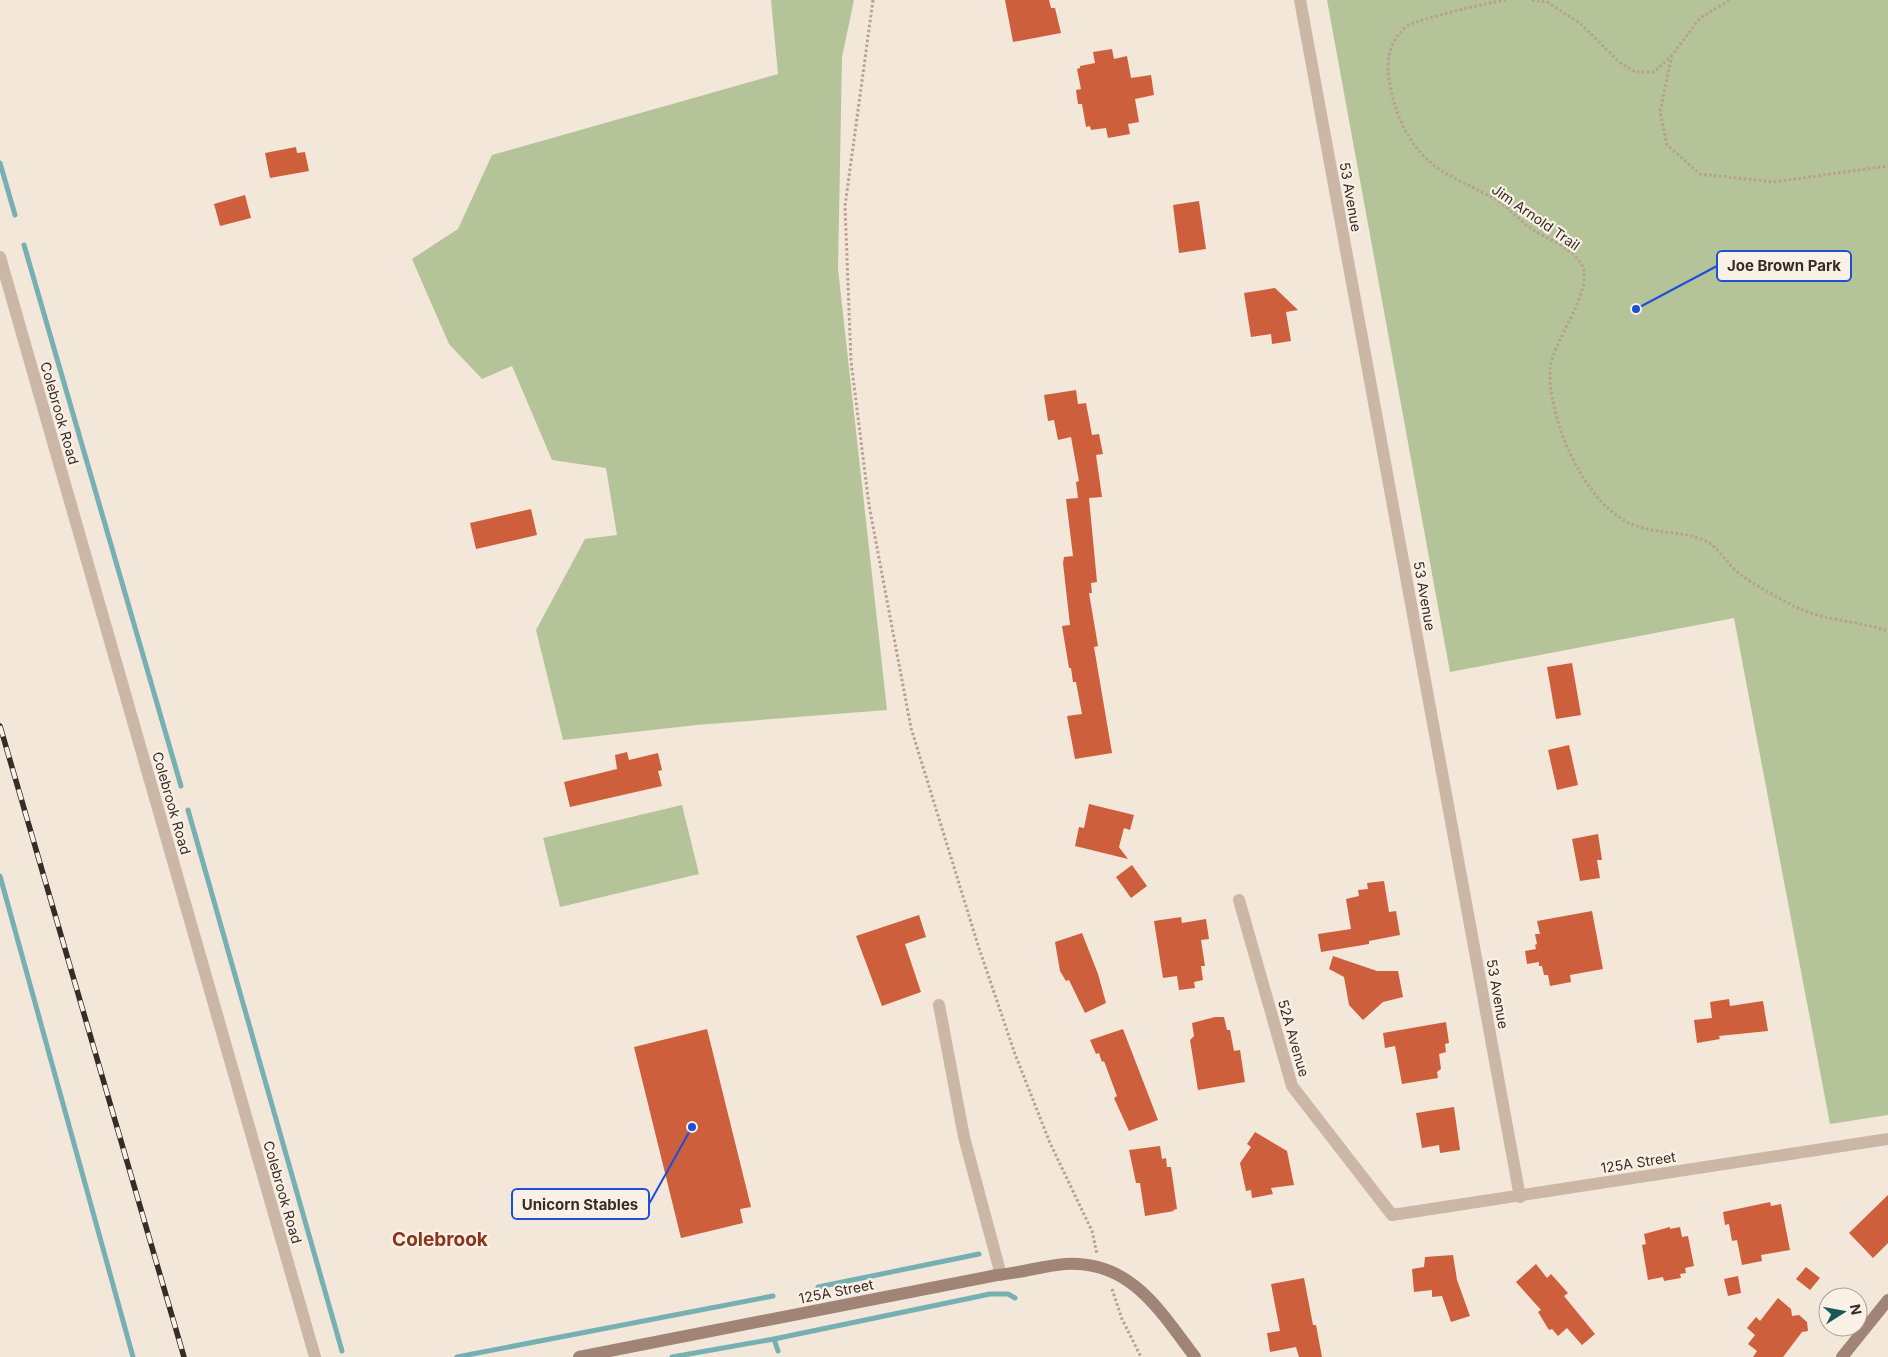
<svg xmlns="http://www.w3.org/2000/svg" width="1888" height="1357" font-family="Inter,sans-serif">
	<rect width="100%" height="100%" fill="#f3e7da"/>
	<!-- green -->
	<g fill="#b5c399">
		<polygon points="771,0 854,0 842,57 838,269 887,710 696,725 563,740 536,630 585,539 617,535 606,468 552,460 512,366 482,379 449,344 412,259 458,229 492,155 778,74"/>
		<polygon points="1327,0 1888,0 1888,1115 1830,1124 1734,618 1450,672"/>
		<polygon points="682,805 699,874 560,907 543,838"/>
	</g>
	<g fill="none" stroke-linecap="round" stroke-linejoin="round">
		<!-- stream -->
		<g stroke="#77b0b2" stroke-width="5">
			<polyline points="0,163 15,215"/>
			<polyline points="24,245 181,786"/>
			<polyline points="188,810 342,1351"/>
			<polyline points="0,876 133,1357"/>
			<polyline points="818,1287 979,1254"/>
			<polyline points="774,1339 778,1351"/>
			<polyline points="457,1357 773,1296"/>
			<polyline points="672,1357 774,1339 990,1294 1008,1294 1015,1298"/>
		</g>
	</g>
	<!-- building -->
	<g fill="#cd5f3d">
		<polygon points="1005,0 1049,0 1051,8 1055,8 1061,33 1013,42"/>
		<polygon points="1112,49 1114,59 1127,56 1131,78 1151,75 1154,95 1135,99 1139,122 1128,124 1130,134 1108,138 1106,128 1091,130 1090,126 1086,127 1082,104 1078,104 1076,90 1081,89 1077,69 1080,68 1080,66 1095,63 1093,52"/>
		<polygon points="296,147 297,153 305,152 309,171 270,178 265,153"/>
		<polygon points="245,195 251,218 220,226 214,204"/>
		<polygon points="1199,201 1206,249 1179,253 1173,205"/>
		<polygon points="1275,288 1298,310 1286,312 1291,341 1272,344 1271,334 1251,337 1244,293"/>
		<polygon points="1076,390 1078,404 1086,403 1092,435 1099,434 1103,454 1096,455 1102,497 1089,498 1097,582 1091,583 1092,593 1089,593 1098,646 1094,647 1112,753 1075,759 1067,716 1082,714 1076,682 1073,682 1071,668 1069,668 1062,626 1070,625 1063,563 1064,557 1073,556 1066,499 1078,498 1076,482 1079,481 1071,437 1058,440 1054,420 1048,421 1044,395"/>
		<polygon points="531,509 537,535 476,549 470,523"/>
		<polygon points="1572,663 1581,715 1556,719 1547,667"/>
		<polygon points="1569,745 1578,785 1557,790 1548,750"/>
		<polygon points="627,752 629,760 658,753 662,770 658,771 662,786 570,807 564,782 617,769 615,755"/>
		<polygon points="1089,804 1134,815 1130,830 1124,828 1119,847 1128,859 1075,846 1079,827 1084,828"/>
		<polygon points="1598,834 1602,860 1597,860 1600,878 1580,881 1572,839"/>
		<polygon points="1132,865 1147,886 1131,898 1116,877"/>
		<polygon points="1384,881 1389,912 1396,911 1400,935 1369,941 1369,944 1321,952 1318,934 1351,929 1346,899 1359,896 1358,890 1368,889 1367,883"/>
		<polygon points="1592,911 1603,969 1570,975 1571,982 1550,986 1548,975 1544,975 1542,966 1539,966 1539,962 1527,964 1525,951 1536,949 1535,945 1537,944 1535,934 1540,934 1537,921"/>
		<polygon points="919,915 926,937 905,944 921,992 882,1006 856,936"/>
		<polygon points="1181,917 1182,923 1206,919 1209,939 1201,940 1205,966 1201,966 1203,980 1194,982 1195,988 1179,990 1177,976 1163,978 1154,921"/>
		<polygon points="1082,933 1098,974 1106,1003 1085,1013 1069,980 1066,981 1060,971 1055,942"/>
		<polygon points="1333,956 1377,971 1398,971 1403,997 1383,1002 1363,1020 1349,1005 1344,977 1329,969"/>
		<polygon points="1729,999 1730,1006 1763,1001 1768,1031 1719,1036 1720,1039 1697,1043 1694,1020 1712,1018 1710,1002"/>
		<polygon points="1215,1017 1224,1017 1227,1030 1230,1030 1234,1051 1240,1050 1245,1082 1198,1090 1190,1040 1194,1036 1192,1023"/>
		<polygon points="1446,1022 1449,1043 1445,1044 1446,1052 1439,1054 1441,1069 1437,1072 1438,1078 1402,1084 1395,1046 1385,1048 1383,1033"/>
		<polygon points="707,1029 751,1207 740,1209 743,1223 681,1238 634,1047"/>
		<polygon points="1123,1029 1158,1120 1129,1131 1114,1098 1117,1096 1104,1061 1102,1062 1099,1053 1096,1054 1090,1040"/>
		<polygon points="1454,1107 1460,1150 1440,1153 1439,1145 1422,1148 1416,1113"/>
		<polygon points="1255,1132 1287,1151 1294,1185 1271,1188 1273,1194 1252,1198 1251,1190 1246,1191 1240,1163 1251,1147 1247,1144"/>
		<polygon points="1160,1146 1162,1159 1166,1158 1167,1167 1171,1167 1177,1209 1173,1210 1174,1211 1145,1216 1140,1183 1136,1183 1129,1150"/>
		<polygon points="1888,1195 1888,1243 1873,1258 1849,1233"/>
		<polygon points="1770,1202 1771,1206 1781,1204 1790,1250 1761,1255 1762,1261 1742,1265 1737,1240 1732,1241 1729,1224 1725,1225 1723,1212"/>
		<polygon points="1670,1227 1670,1229 1680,1227 1682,1237 1688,1236 1694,1266 1685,1268 1686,1273 1680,1274 1681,1278 1664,1281 1663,1277 1648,1280 1642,1245 1646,1244 1644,1234"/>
		<polygon points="1453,1255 1457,1280 1470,1316 1451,1322 1442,1296 1432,1297 1432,1290 1414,1292 1412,1269 1424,1267 1425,1257"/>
		<polygon points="1536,1264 1547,1278 1551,1274 1568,1293 1564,1296 1595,1334 1582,1345 1567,1328 1558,1336 1552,1329 1549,1330 1538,1312 1541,1310 1516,1282"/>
		<polygon points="1806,1267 1820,1278 1810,1290 1796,1279"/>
		<polygon points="1738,1276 1741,1293 1728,1296 1724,1279"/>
		<polygon points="1304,1278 1313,1325 1316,1325 1322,1357 1299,1357 1296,1347 1270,1352 1267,1333 1280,1331 1271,1284"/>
		<polygon points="1778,1298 1791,1309 1792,1316 1799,1315 1807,1322 1808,1331 1802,1332 1783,1357 1753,1357 1757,1351 1748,1344 1755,1335 1747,1328 1756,1317 1760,1321"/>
	</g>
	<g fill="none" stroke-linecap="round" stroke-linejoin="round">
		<!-- path -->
		<g stroke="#b8a08f" stroke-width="3" stroke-dasharray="2.5 2.5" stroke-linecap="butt">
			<polyline points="873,0 845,206 851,361 869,505 911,728 978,945 1015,1054 1050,1143 1092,1231 1097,1254"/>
			<path d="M1506 0C1490 2 1418 19 1407 26 1393 37 1387 54 1388 71 1392 110 1408 149 1442 171 1460 182 1479 190 1497 200 1510 208 1519 221 1532 229 1548 240 1572 247 1582 265 1595 289 1551 344 1550 370 1548 419 1585 507 1634 525 1656 534 1682 531 1704 540 1718 546 1728 566 1741 575 1756 586 1774 595 1790 604 1820 621 1856 620 1888 631"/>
			<polyline points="1532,0 1547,2 1581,24 1619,62 1635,72 1654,72 1672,55 1700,18 1730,0"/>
			<polyline points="1672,55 1660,112 1667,145 1700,174 1774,182 1888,166"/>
			<polyline points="1112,1289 1122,1319 1141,1357"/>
		</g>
		<!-- street -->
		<g stroke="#ccb6a5" stroke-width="12">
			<polyline points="1300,0 1520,1197"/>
			<polyline points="0,257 315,1357"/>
			<polyline points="1239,900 1292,1086 1392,1215 1888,1139"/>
			<polyline points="939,1005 964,1137 1001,1275"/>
		</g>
		<!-- secondary -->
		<g stroke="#a08576" stroke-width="12">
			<path d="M579 1357 997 1275C1020 1273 1042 1266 1065 1264 1131 1260 1160 1311 1195 1357"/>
			<polyline points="1842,1357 1888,1300"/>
		</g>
		<!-- rail casing -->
		<g stroke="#372c27" stroke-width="5.5">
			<polyline id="rail" points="0,726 184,1357"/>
		</g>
		<!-- rail -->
		<use href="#rail" stroke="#faf1e6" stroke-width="4" stroke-dasharray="11" stroke-linecap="butt"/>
	</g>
	<g text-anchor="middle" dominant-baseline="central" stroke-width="4.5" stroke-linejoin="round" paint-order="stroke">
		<!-- street labels -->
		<g font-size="14" fill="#372c27" stroke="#faf1e6">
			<text transform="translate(1351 197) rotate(80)">53 Avenue</text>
			<text transform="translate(1536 217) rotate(35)">Jim Arnold Trail</text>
			<text transform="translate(60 413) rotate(74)">Colebrook Road</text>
			<text transform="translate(1425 596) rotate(80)">53 Avenue</text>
			<text transform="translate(172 803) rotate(74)">Colebrook Road</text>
			<text transform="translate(1498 994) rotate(80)">53 Avenue</text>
			<text transform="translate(1294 1038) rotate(74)">52A Avenue</text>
			<text transform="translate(1638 1162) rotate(-9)">125A Street</text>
			<text transform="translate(283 1192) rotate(74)">Colebrook Road</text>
			<text transform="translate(836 1291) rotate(-11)">125A Street</text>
		</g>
		<!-- district labels -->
		<g font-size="19" font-weight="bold" fill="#8b351b" stroke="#faf1e6">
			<text x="440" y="1239">Colebrook</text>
		</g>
	</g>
	<!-- callouts -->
	<path fill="none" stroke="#1d4ed8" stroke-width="2" d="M1636 309L1717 266M692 1127L649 1204"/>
	<g fill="#1d4ed8" stroke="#faf1e6" stroke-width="2">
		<circle cx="1636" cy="309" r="5"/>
		<circle cx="692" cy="1127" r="5"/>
	</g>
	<g fill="#faf1e6" stroke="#1d4ed8" stroke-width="2">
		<rect x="1717" y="251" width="134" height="30" rx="5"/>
		<rect x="512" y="1189" width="137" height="30" rx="5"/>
	</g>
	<g font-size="15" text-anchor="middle" font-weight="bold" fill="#372c27">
		<text x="1784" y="271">Joe Brown Park</text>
		<text x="580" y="1210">Unicorn Stables</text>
	</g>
	<!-- north arrow -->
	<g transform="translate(1843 1312) rotate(79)"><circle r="24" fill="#faf1e6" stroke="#aca29a"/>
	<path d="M0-4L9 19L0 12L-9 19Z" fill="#1a575b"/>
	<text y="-8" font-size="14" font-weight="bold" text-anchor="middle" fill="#372c27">N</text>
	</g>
</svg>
